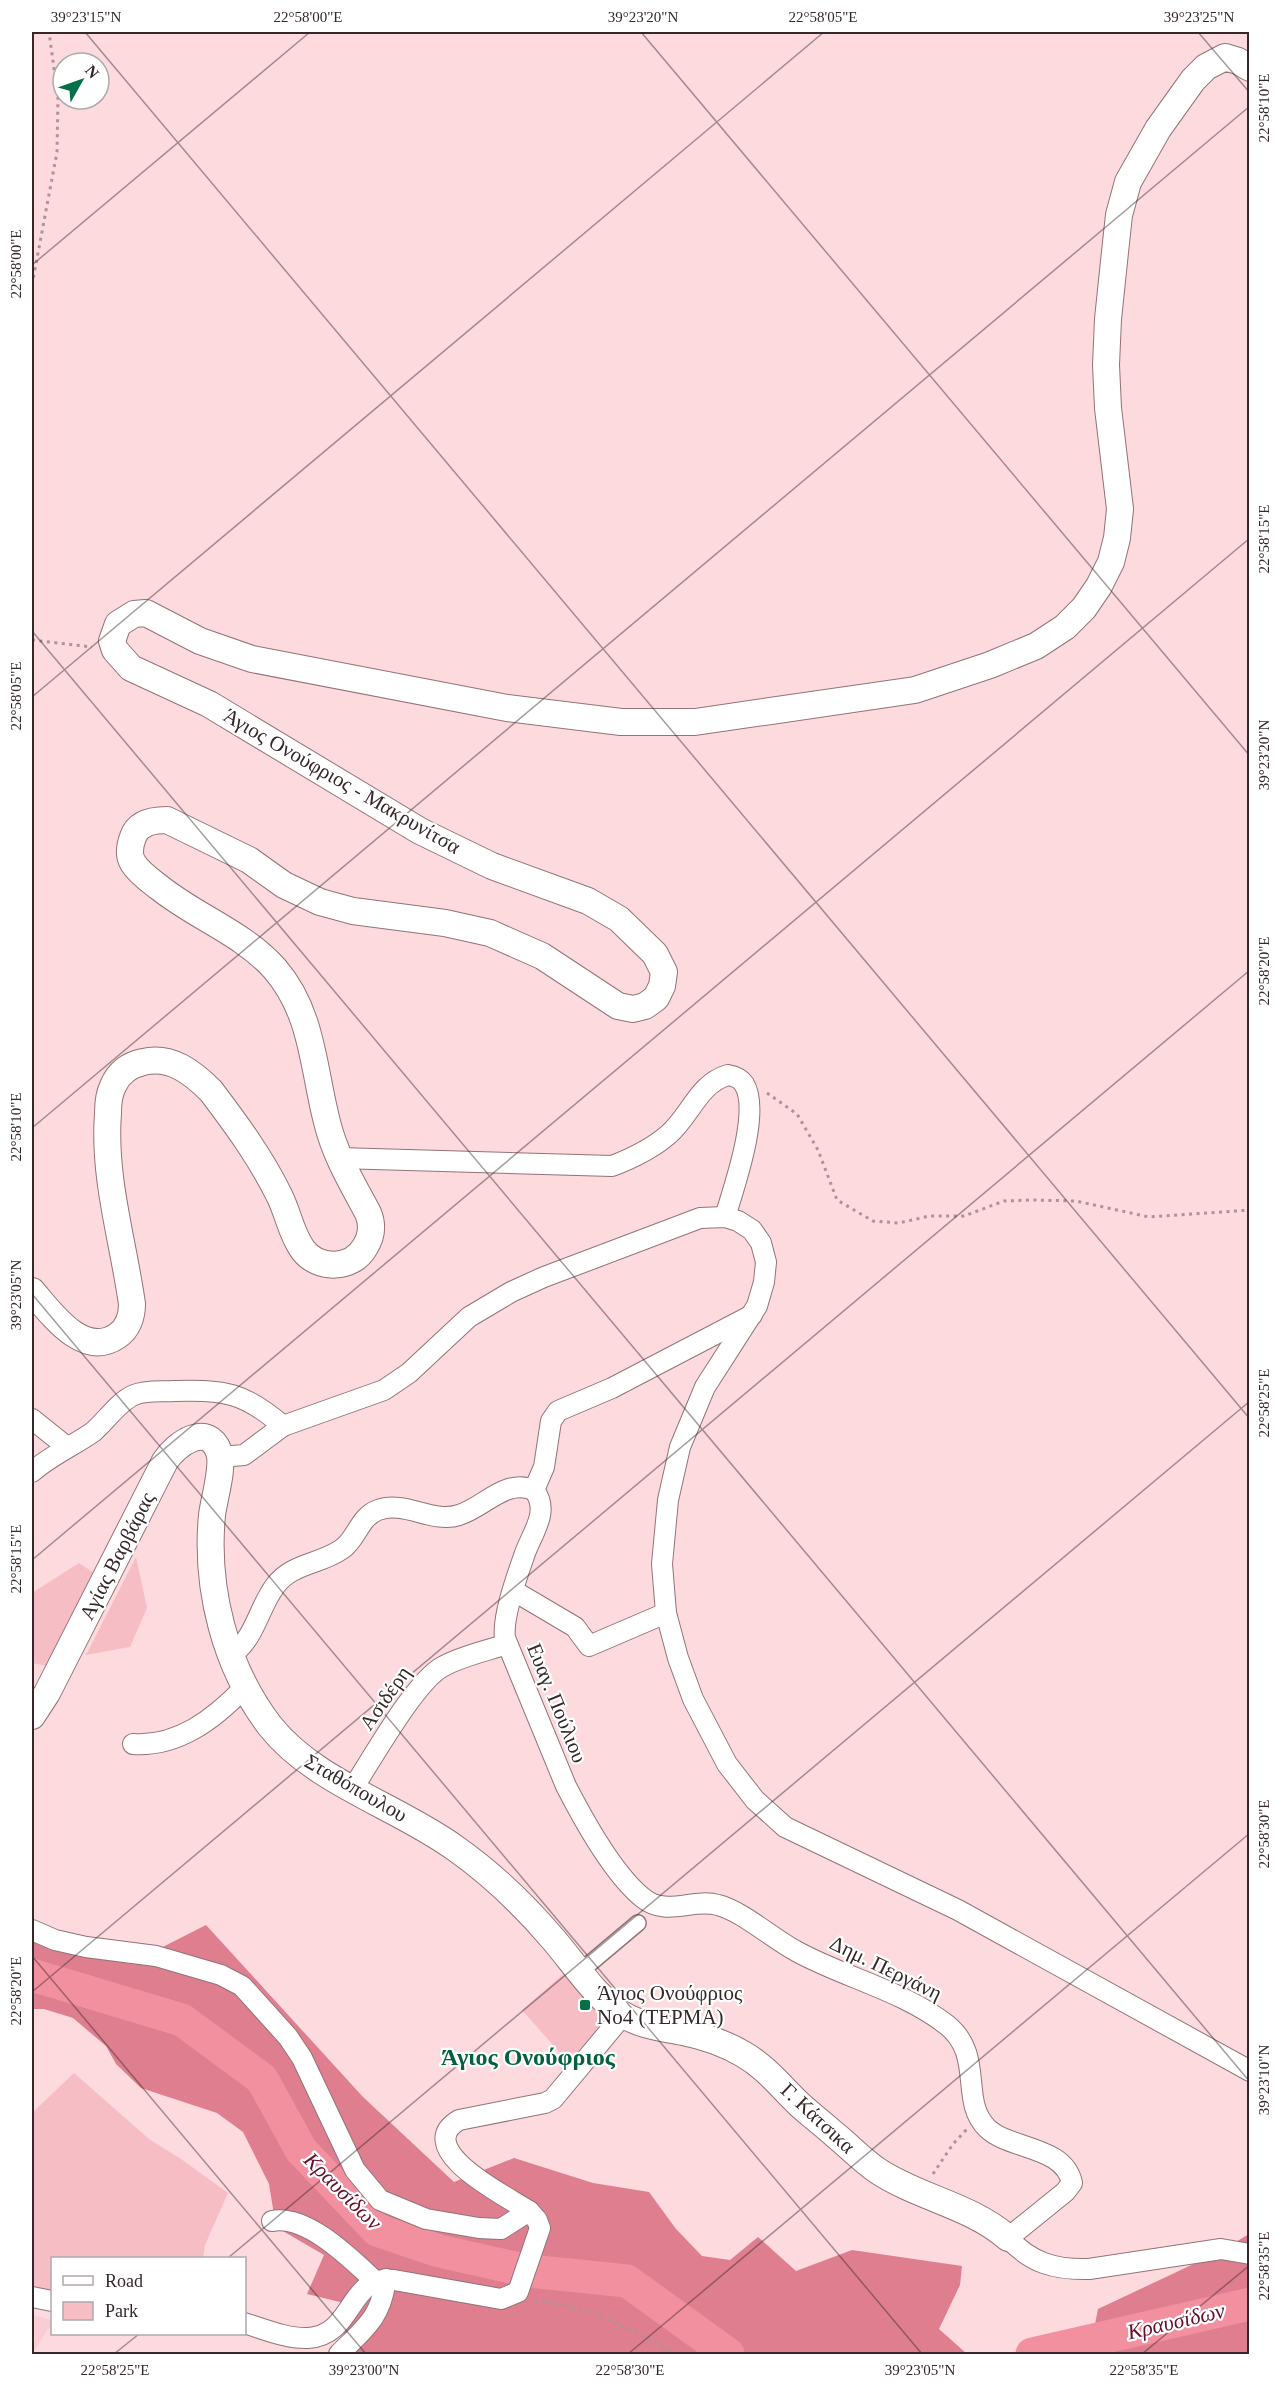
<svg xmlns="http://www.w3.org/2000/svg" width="1281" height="2386" font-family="'Times New Roman',serif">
	<rect width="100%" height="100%" fill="#fddade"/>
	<!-- built -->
	<polygon fill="#f9cdd3" points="32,2315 52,2320 52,2323 32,2354"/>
	<!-- green -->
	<g fill="#f7bdc5">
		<polygon points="136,1557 147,1608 130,1647 86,1655"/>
		<polygon points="79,1563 97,1575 47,1666 32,1663 32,1593"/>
		<path d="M574 1965C600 2011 617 2023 569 2063L522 2010Z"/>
		<polygon points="74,2073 149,2139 181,2159 228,2193 205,2245 203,2258 52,2258 52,2292 32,2288 32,2113"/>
	</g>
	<!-- forest -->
	<g fill="#de7e8f">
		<polygon points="206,1925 363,2097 454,2182 514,2158 593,2183 649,2192 676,2229 702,2256 730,2260 758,2237 796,2271 852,2250 962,2266 960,2285 939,2329 967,2354 341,2354 344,2332 340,2302 307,2294 324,2255 276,2227 269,2184 243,2132 217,2113 141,2088 116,2064 106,2046 73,2018 44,2009 32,2009 32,1935 139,1959"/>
		<polygon points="1249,2234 1249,2354 1089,2354 1098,2309 1219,2252"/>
	</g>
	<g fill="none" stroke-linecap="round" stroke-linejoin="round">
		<!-- river -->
		<g stroke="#f290a0" stroke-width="33">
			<polyline points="32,1975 182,2020 262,2079 301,2150 377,2230 439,2251 529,2271 627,2281 728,2354"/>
			<polyline points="1032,2354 1250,2304"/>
		</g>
		<!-- pedestrian casing -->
		<g stroke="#937377" stroke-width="18">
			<polyline id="pedestrian" points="581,1971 638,1923"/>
		</g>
		<!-- minor casing -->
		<g stroke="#937377" stroke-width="22">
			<g id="minor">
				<path d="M339 1158 612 1166C633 1158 652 1149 669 1134 690 1116 699 1083 728 1075 734 1076 740 1078 744 1084 761 1111 734 1187 725 1217"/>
				<polyline points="32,1419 67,1447"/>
				<polyline points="220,1457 244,1455 283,1426 384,1390 409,1373 469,1317 511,1292 544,1277 700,1218 725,1217 738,1221 752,1230 761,1243 766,1262 764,1282 757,1306 705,1387 680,1447 668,1500 662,1564 666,1613 678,1658 693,1699 727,1764 755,1800 785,1827 958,1910 1250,2071"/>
				<path d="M32 1472C50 1456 73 1446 93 1432 106 1421 118 1402 134 1395 146 1390 161 1392 174 1391 225 1390 244 1392 283 1426"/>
				<path d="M534 1490C551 1512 531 1534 524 1556 517 1576 502 1617 505 1638L566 1786C584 1821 613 1874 643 1898 666 1917 693 1898 718 1905 742 1911 773 1939 796 1951 845 1978 902 1990 947 2025 985 2056 959 2100 987 2128 1009 2150 1064 2145 1072 2183L1065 2192 1008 2238C1031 2263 1055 2270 1089 2269L1221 2249 1250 2254"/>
				<polyline points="534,1490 544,1467 551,1421 558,1411 612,1388 752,1315"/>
				<polyline points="514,1591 575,1627 589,1646 666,1613"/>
				<path d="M231 1655C255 1639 258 1609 275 1586 292 1563 319 1565 342 1549 357 1539 359 1517 378 1510 405 1500 433 1524 459 1515 485 1507 505 1478 534 1490"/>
				<path d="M133 1744C178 1747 214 1719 244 1688"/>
				<path d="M353 1788C372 1759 415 1682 442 1667 461 1656 486 1651 507 1644"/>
				<polyline points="32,1930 55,1940 86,1947 156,1956 221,1975 242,1986 288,2037 302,2058 355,2170 380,2200 426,2219 479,2228 501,2229 529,2211"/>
				<path d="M272 2221C307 2214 351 2259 375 2281"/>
				<polyline points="32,2297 52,2301"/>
				<path d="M244 2323C264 2329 287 2339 308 2338 355 2335 347 2275 394 2280L501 2299 518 2292 540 2228 537 2220 529 2211C508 2197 410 2149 459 2120L545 2103 553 2099 623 2015"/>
				<path d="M339 2354C365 2328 381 2318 386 2279"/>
			</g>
		</g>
		<!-- tertiary casing -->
		<g stroke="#937377" stroke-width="28">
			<g id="tertiary">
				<path d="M32 1291C51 1313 83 1359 117 1336 128 1329 132 1316 132 1304 123 1240 103 1178 108 1113 108 1104 109 1094 113 1086 119 1072 129 1065 143 1062 171 1055 193 1073 211 1091 236 1124 261 1158 279 1195 288 1212 291 1234 303 1250 318 1270 352 1270 365 1247 372 1236 373 1225 368 1213 352 1183 335 1155 327 1122 313 1068 313 1013 275 969 243 933 196 917 160 888 151 881 139 873 133 863 128 855 130 845 133 837 138 822 154 820 167 820L249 860 284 885 320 902 353 911 445 923 490 933 542 956 618 1006 633 1009 645 1006 656 998 662 986 664 972 655 954 619 919 588 901 492 866 420 831 209 704 131 668 115 650 112 641 118 624 134 614 146 613 200 641 252 659 507 708 621 722H695L915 690 990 665 1036 646 1065 627 1084 608 1099 586 1111 562 1117 538 1120 509 1108 408 1106 365 1108 319 1115 252 1119 215 1128 182 1158 129 1193 80 1206 67 1225 57 1238 61 1250 68"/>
				<path d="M32 1716 47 1693 165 1461C176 1444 208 1421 219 1452 224 1467 214 1499 212 1515 205 1589 225 1667 270 1726 314 1782 397 1806 455 1848 492 1874 524 1905 553 1939 573 1962 597 1999 622 2014 641 2026 663 2028 683 2032 703 2036 726 2044 743 2054 766 2067 781 2087 800 2105 811 2115 823 2124 834 2134 849 2146 862 2160 878 2171 919 2198 970 2205 1008 2238"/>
			</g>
		</g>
		<!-- path -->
		<g stroke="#ad9396" stroke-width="3" stroke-dasharray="3 4.5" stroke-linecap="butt">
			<polyline points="32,285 57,152 58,98 49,32"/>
			<polyline points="32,640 92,647"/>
			<polyline points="767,1093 797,1114 818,1150 837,1200 873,1221 899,1223 929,1216 964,1216 1004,1201 1031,1200 1076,1201 1149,1217 1250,1210"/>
			<polyline points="933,2174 953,2144 967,2129"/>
			<path d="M535 2301C584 2305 625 2326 667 2349L672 2354"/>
		</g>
		<!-- pedestrian -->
		<use href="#pedestrian" stroke="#fff" stroke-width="15"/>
		<!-- minor -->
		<use href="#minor" stroke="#fff" stroke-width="20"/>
		<!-- tertiary -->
		<use href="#tertiary" stroke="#fff" stroke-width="26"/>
	</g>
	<!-- ticks -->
	<path fill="none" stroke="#35282a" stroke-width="1.5" stroke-opacity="0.45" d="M85 32 1250 1419M641 32 1250 756M1198 32 1250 93M32 265 310 32M32 631 1250 2082M32 697 824 32M32 1128 1250 106M32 1294 922 2354M32 1560 1250 538M32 1956 366 2354M32 1992 1250 970M228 2258 1250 1401M114 2354 139 2334M628 2354 1250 1833M1142 2354 1250 2265"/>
	<!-- markers -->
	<rect fill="#057048" stroke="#fff" stroke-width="2" x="579" y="1999" width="12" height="12" rx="3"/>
	<g text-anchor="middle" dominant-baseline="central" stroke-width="4.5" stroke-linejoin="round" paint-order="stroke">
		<!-- street labels -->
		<g font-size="21" fill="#35282a" stroke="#fff">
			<text transform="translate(342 781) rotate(30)">Άγιος Ονούφριος - Μακρυνίτσα</text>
			<text transform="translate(117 1556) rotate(-63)">Αγίας Βαρβάρας</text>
			<text transform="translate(385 1698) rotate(-55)">Ασιδέρη</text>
			<text transform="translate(557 1703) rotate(68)">Ευαγ. Πούλιου</text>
			<text transform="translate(356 1788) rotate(30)">Σταθόπουλου</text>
			<text transform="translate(886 1968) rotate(26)">Δημ. Περγάνη</text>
			<text transform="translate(818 2118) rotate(43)">Γ. Κάτσικα</text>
		</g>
		<!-- poi labels -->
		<g font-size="21" fill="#35282a" stroke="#fff" text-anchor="start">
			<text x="597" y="1993">Άγιος Ονούφριος<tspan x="597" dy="24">Νο4 (ΤΕΡΜΑ)</tspan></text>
		</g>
		<!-- water labels -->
		<g font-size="22" font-style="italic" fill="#670f2a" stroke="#fff">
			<text transform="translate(343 2191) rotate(45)">Κραυσίδων</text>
			<text transform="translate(1176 2321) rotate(-13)">Κραυσίδων</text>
		</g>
		<!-- quarter labels -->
		<g font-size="24" font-weight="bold" fill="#01633e" stroke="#fff">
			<text x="528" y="2057">Άγιος Ονούφριος</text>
		</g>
	</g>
	<!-- border -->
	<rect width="1281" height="2386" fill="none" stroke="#ffffff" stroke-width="66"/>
	<!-- legend -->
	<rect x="51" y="2257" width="195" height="78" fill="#ffffff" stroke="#aea9aa" stroke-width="1.5"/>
	<rect x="63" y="2276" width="30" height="9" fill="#ffffff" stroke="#aea9aa" stroke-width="1.5"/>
	<text x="105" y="2287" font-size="18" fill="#35282a">Road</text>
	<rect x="63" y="2302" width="30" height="18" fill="#f7bdc5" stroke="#aea9aa" stroke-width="1.5"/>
	<text x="105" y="2317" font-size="18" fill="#35282a">Park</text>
	<!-- north arrow -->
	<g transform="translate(81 81) rotate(50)"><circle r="28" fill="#ffffff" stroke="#aea9aa" stroke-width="1.5"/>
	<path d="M0-4.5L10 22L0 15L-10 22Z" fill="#057048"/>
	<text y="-9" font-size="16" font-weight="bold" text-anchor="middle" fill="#35282a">N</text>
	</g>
	<rect x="33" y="33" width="1215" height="2320" fill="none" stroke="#35282a" stroke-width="2"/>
	<g font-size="15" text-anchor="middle" fill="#35282a">
		<text x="86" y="22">39°23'15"N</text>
		<text x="308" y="22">22°58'00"E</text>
		<text x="643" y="22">39°23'20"N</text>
		<text x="823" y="22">22°58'05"E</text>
		<text x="1199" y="22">39°23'25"N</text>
		<text transform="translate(1264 108) rotate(-90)" y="5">22°58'10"E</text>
		<text transform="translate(16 264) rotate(-90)" y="5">22°58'00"E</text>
		<text transform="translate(1264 539) rotate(-90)" y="5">22°58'15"E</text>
		<text transform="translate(16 696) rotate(-90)" y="5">22°58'05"E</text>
		<text transform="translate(1264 755) rotate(-90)" y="5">39°23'20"N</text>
		<text transform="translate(1264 971) rotate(-90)" y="5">22°58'20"E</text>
		<text transform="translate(16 1127) rotate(-90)" y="5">22°58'10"E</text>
		<text transform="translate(16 1295) rotate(-90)" y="5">39°23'05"N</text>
		<text transform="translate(1264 1403) rotate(-90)" y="5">22°58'25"E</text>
		<text transform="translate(16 1559) rotate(-90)" y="5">22°58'15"E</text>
		<text transform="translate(1264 1834) rotate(-90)" y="5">22°58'30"E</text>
		<text transform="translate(16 1991) rotate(-90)" y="5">22°58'20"E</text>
		<text transform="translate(1264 2080) rotate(-90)" y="5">39°23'10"N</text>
		<text transform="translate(1264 2266) rotate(-90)" y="5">22°58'35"E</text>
		<text x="115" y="2375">22°58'25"E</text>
		<text x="364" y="2375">39°23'00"N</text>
		<text x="630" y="2375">22°58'30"E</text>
		<text x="920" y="2375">39°23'05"N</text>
		<text x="1144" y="2375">22°58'35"E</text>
	</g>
</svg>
